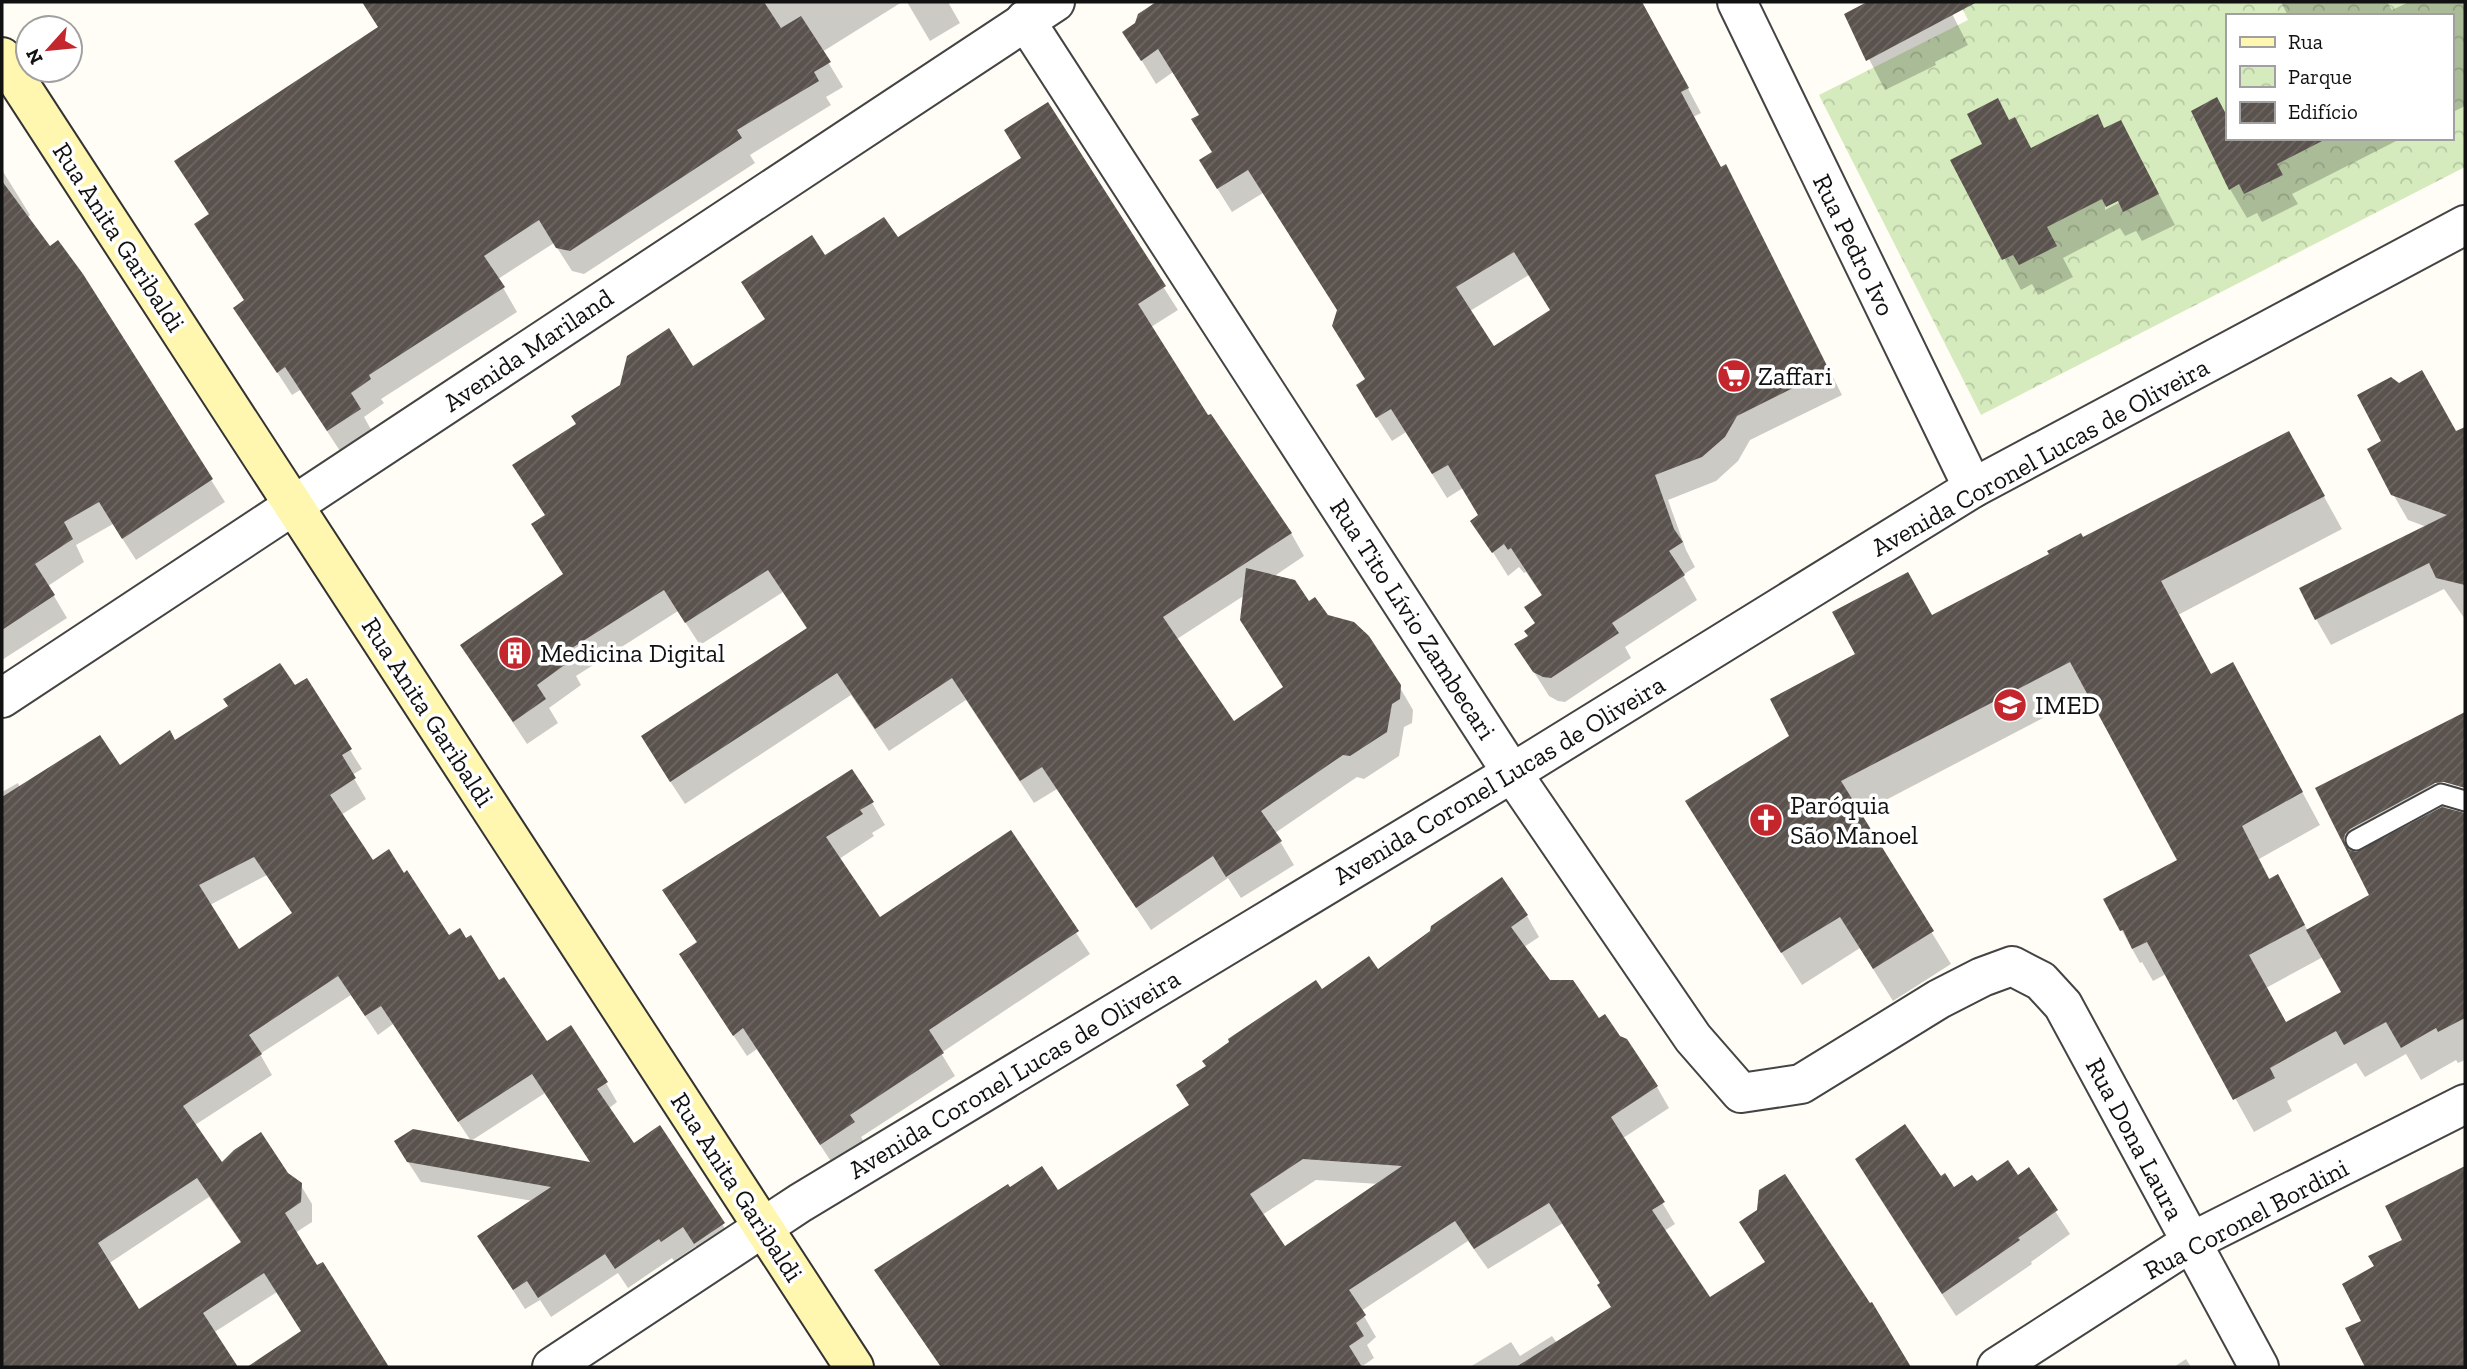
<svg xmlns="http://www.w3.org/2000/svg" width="2467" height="1369" font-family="'Zilla Slab',serif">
	<defs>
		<pattern id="park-crowns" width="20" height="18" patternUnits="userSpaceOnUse" patternTransform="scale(1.75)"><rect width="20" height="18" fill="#d5ebbd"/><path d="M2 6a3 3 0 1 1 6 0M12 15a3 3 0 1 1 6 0" fill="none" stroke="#b6c8a1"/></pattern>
		<pattern id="building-hatch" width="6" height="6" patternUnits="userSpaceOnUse" patternTransform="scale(1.75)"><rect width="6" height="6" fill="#5a524d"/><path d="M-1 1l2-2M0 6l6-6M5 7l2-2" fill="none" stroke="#6d6662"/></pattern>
	</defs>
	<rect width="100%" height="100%" fill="#fffdf5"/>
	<!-- park -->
	<path fill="url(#park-crowns)" fill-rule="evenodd" d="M1959 2H2465V167L1981 415 1819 95 1968 20ZM2227 16H2451V138H2227Z"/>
	<!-- shadow -->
	<g fill="#0003" fill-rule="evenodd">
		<polygon points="362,2 902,2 822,52 843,87 826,97 831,105 750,155 755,163 584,274 572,271 554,243 498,279 517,312 381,399 384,403 364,417 373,433 342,454 300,390 292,395 235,308 245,301 196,225 210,216 176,162 379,28"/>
		<polygon points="907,2 948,2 960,23 930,41"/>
		<path d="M1159 2H1642L1701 113 1693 117 1721 169 1739 191 1842 395 1750 440 1738 461 1716 481 1668 500 1686 550 1695 567 1683 575 1697 600 1625 647 1631 658 1565 702 1558 701 1549 696 1517 645 1529 637 1536 625 1543 597 1526 572 1524 573 1519 567 1508 576 1473 521 1480 516 1463 488 1447 498 1406 432 1392 441 1372 410 1367 380 1339 312 1263 193 1232 212 1215 185 1213 153 1200 116 1173 72 1156 84 1139 56 1137 25 1140 15ZM1529 275 1552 311 1493 348 1470 311Z"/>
		<polygon points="1871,2 1946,2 1968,45 1935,62 1936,65 1885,90 1846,14"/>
		<polygon points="2281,2 2387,2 2392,10 2409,2 2465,2 2465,106 2451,113 2451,16 2288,16"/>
		<path d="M1047 105 1178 310 1151 327 1208 418 1291 533 1304 556 1273 577 1326 616 1399 686 1413 710 1412 723 1404 727 1399 756 1364 779 1357 777 1275 833 1294 865 1241 898 1228 878 1151 930 1057 789 1034 803 966 700 889 751 851 695 685 804 656 760 807 629 783 592 700 645 678 611 576 676 581 685 549 708 558 723 527 744 462 646 565 575 546 516 527 488 692 368 766 320 825 257 897 239 1023 159ZM1245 595 1284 688 1233 723 1177 639Z"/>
		<polygon points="2227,111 2227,138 2402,138 2292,194 2298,204 2262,222 2257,213 2247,218 2230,189 2224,113"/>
		<path d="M2009 121 2032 150 2105 130 2121 122 2175 225 2142 241 2136 231 2125 236 2120 228 2063 258 2073 277 2038 295 2032 284 2021 290 1953 161 1984 145ZM2124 195 2126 199 2105 210V206Z"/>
		<polygon points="2,170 30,215 27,218 49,248 81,275 225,502 136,560 113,524 76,545 84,562 48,586 67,618 2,660"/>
		<polygon points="2421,373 2465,450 2465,619 2444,589 2331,645 2316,619 2427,527 2408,520 2393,494 2383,442 2399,385"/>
		<path d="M2307 466 2342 529 2178 615 2211 676 2251 697 2320 825 2259 859 2270 880 2296 909 2308 931 2371 896 2317 788 2430 774 2465 848V1060L2458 1063 2456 1060 2421 1080 2406 1054 2365 1077 2356 1063 2287 1101 2292 1111 2254 1132 2166 974 2153 981 2142 962 2140 963 2105 900 2179 861 2089 694 1859 814 1951 964 1893 1001 1860 948 1802 985 1706 834 1792 737 1932 617 2083 539ZM2323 957 2343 992 2286 1024 2266 988Z"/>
		<path d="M294 687 350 750 362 769 352 775 366 799 341 815 372 862 448 938 499 982 547 1044 606 1083 617 1102 608 1109 633 1145 660 1127 735 1244 706 1262 696 1246 674 1261 672 1258 628 1288 618 1273 551 1317 540 1300 525 1309 491 1256 533 1201 421 1182 408 1162 592 1164 545 1093 471 1141 393 1024 378 1035 351 995 260 1054 272 1075 195 1125 221 1164 286 1174 300 1184 312 1204V1222L295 1233 317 1268 322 1264 387 1367H250L302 1332 277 1292 213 1333 235 1367H2V792L18 783 20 788 119 767ZM267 875 293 914 238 951 210 905ZM209 1197 242 1244 139 1311 108 1264Z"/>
		<polygon points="872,803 885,825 872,833 874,836 839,859 879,920 1010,833 1090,954 941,1053 955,1076 861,1137 866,1145 834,1166 757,1049 747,1056 694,976 698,944 677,912"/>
		<path d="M1527 916 1539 937 1524 947 1549 981 1598 1021 1657 1087 1669 1108 1623 1138 1675 1224 1664 1231 1710 1300 1871 1304 1909 1367H1470L1511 1342 1520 1356 1552 1336 1557 1343 1612 1308 1601 1284 1563 1223 1488 1269 1468 1241 1361 1311 1376 1337 1367 1345 1374 1358 1361 1367H941L889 1291 1009 1189 1058 1192 1190 1106 1321 991ZM1316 1180 1379 1184 1285 1249 1262 1215Z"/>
		<polygon points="2465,1168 2465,1367 2367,1367 2348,1329 2363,1322 2376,1267 2404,1240 2387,1207"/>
		<polygon points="2028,1170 2070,1234 2031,1262 2032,1264 1956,1316 1870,1183 1940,1178 1954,1189 2017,1177"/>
		<polygon points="2186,1359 2191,1367 2174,1367"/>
	</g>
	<!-- building -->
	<g fill="url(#building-hatch)" fill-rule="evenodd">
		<polygon points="362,2 764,2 781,28 801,16 831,62 814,72 819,81 737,130 742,138 570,251 556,248 539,220 484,256 505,287 369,375 371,379 351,393 361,409 327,431 285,367 277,373 233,308 244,300 194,224 209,214 174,161 378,27"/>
		<path d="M1156 2H1642L1689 88 1681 92 1721 167 1726 164 1829 370 1737 416 1725 437 1702 457 1655 475 1674 529 1683 542 1669 551 1685 575 1612 623 1619 633 1551 678 1543 677 1533 672 1514 644 1528 636 1524 631 1535 623 1524 607 1542 595 1511 548 1508 550 1504 544 1492 553 1470 521 1478 515 1448 465 1432 474 1391 409 1376 418 1356 385 1365 379 1332 326 1337 310 1248 170 1217 189 1199 160 1212 152 1191 119 1199 115 1158 49 1141 61 1122 32 1135 23 1138 14ZM1514 252 1550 310 1494 346 1456 287Z"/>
		<polygon points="1867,2 1977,2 1866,61 1844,14"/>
		<polygon points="2217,97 2227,116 2227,138 2328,138 2277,164 2283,175 2244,194 2239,184 2229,190 2191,111"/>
		<polygon points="1998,98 2009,120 2015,117 2031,148 2098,114 2104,128 2121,120 2159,194 2123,212 2118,201 2106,207 2102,199 2047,227 2057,246 2019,265 2013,255 2002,260 1950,160 1982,144 1967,114"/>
		<polygon points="1048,102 1166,286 1138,304 1208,415 1211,414 1292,533 1163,617 1234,721 1283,687 1240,620 1246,568 1295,580 1309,601 1315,597 1328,615 1354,622 1369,636 1401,685 1400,699 1392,704 1387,732 1350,756 1343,755 1261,811 1282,841 1226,877 1213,856 1136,908 1042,767 1020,781 952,678 875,729 837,673 670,782 641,736 807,628 768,570 685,623 664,590 564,653 570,661 537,685 546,699 513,722 460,645 563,574 531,524 545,515 512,465 576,424 571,416 620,385 627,356 669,328 693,366 765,319 741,282 812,235 825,255 884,217 898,237 1021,158 1004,130"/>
		<polygon points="2,181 50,246 58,240 83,274 213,479 122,539 99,502 64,522 73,539 35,564 55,595 2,630"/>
		<polygon points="2422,370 2456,431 2465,427 2465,585 2436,578 2429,563 2315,620 2299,588 2447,515 2391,495 2367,449 2381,441 2357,395 2391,377 2399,383"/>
		<polygon points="2289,431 2325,496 2161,581 2211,674 2233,662 2303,792 2242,826 2269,879 2278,874 2305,925 2249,955 2286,1022 2341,992 2306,930 2369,895 2315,788 2465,712 2465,788 2444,782 2435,783 2350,829 2345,834 2344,840 2349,850 2356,852 2442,807 2465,813 2465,1018 2438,1032 2436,1028 2401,1048 2386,1022 2344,1045 2336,1031 2270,1068 2275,1078 2233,1100 2147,942 2132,949 2123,930 2120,931 2103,899 2177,860 2070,662 1841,781 1934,931 1873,969 1840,917 1781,953 1685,801 1789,736 1770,699 1855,654 1832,612 1908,572 1932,615 2049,554 2047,551 2081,533 2083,537"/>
		<path d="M280 663 295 685 307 678 352 749 342 755 356 778 330 795 373 860 389 849 404 873 407 870 449 935 460 928 466 938 471 935 499 980 504 977 547 1041 571 1025 608 1082 597 1089 634 1143 660 1125 725 1223 694 1244 683 1227 661 1242 659 1239 615 1269 605 1254 538 1298 527 1281 513 1290 477 1236 551 1187 407 1162 394 1141 413 1129 590 1162 532 1074 458 1122 381 1006 365 1016 338 976 249 1035 262 1054 183 1106 222 1162 234 1150 261 1132 288 1173 302 1183 301 1202 285 1213 317 1265 323 1262 389 1367H247L301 1331 264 1273 203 1313 238 1367H2V797L100 735 120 765 170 730 175 740 228 706 223 699ZM254 857 292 913 239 949 199 885ZM197 1178 241 1242 139 1309 98 1243Z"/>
		<polygon points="852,769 874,802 860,810 863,814 826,837 880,917 1011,830 1079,931 929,1030 944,1053 850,1115 855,1122 820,1145 743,1028 733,1036 679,954 697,942 662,890"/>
		<path d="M1502 877 1528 915 1511 927 1550 980H1573L1599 1018 1605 1014 1620 1036 1627 1039 1658 1086 1611 1117 1665 1202 1652 1210 1710 1297 1765 1262 1739 1222 1757 1210 1759 1190 1785 1174 1870 1303 1872 1302 1911 1367H1516L1611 1307 1597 1285 1600 1283 1549 1203 1474 1249 1455 1221 1349 1290 1366 1315 1356 1323 1364 1336 1349 1346 1362 1367H941L874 1270 1008 1184 1010 1187 1042 1166 1058 1190 1189 1105 1176 1085 1206 1066 1202 1061 1229 1042 1228 1039 1316 980 1322 989 1369 956 1378 969 1430 931 1431 926ZM1303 1159 1402 1166 1285 1246 1250 1194Z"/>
		<polygon points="1905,1124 1941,1176 1945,1173 1954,1187 1972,1175 1977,1181 2008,1160 2018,1175 2029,1167 2058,1210 2018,1238 2020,1240 1942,1294 1855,1159"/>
		<polygon points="2465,1166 2465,1367 2365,1367 2345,1328 2361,1321 2342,1284 2374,1266 2368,1256 2402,1240 2385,1206"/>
	</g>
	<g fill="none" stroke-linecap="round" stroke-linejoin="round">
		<!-- service casing -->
		<g stroke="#444" stroke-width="23">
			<polyline id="service" points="2356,840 2441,794 2465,801"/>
		</g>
		<!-- minor casing -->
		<g stroke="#444" stroke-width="42">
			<g id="minor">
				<polyline points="1025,20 1512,773 1693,1038 1741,1093 1801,1084 1939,999 1982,977 2012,966 2041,981 2063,1005 2259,1367"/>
				<polyline points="2,698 1055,2"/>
				<polyline points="1997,1367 2191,1242 2465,1104"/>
			</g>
		</g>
		<!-- tertiary casing -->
		<g stroke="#444" stroke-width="42">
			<g id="tertiary">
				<polyline points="1737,2 1973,488"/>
				<polyline points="552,1367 800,1203 1512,773 1973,488 2465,225"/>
			</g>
		</g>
		<!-- secondary casing -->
		<g stroke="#333" stroke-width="42">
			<polyline id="secondary" points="2,57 854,1367"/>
		</g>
		<!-- service -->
		<use href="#service" stroke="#fff" stroke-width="19"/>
		<!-- minor -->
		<use href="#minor" stroke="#fff" stroke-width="38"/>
		<!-- tertiary -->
		<use href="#tertiary" stroke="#fff" stroke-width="38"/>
		<!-- secondary -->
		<use href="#secondary" stroke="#fff6b0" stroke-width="38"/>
	</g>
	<!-- icons -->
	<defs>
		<g id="supermarket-disc" transform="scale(1.75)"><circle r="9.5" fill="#c4262e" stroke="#fff"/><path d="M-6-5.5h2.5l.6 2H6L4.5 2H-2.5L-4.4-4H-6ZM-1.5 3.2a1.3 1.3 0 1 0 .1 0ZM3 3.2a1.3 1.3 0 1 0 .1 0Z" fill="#fff"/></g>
		<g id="building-disc" transform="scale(1.75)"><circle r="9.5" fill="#c4262e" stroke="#fff"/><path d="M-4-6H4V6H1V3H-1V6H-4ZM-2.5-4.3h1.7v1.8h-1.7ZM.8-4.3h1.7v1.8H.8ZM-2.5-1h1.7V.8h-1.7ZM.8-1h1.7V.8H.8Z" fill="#fff"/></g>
		<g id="university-disc" transform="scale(1.75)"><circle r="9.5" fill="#c4262e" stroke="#fff"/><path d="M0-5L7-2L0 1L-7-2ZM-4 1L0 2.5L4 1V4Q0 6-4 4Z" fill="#fff"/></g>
		<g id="church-disc" transform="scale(1.75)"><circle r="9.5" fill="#c4262e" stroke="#fff"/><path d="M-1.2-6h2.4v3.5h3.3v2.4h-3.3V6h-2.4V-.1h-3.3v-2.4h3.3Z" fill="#fff"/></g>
	</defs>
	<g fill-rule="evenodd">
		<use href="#supermarket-disc" x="1734" y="376"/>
		<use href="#building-disc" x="515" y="653"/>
		<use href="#university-disc" x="2010" y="705"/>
		<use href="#church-disc" x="1766" y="820"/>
	</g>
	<g text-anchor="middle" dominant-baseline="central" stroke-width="7" stroke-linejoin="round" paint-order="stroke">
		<!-- street labels -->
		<g font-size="26" fill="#111" stroke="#fff">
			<text transform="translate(119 237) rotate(57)">Rua Anita Garibaldi</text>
			<text transform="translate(1854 245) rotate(64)">Rua Pedro Ivo</text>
			<text transform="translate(528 350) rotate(-34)">Avenida Mariland</text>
			<text transform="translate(2040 457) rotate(-29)">Avenida Coronel Lucas de Oliveira</text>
			<text transform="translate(1413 619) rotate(57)">Rua Tito Lívio Zambecari</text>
			<text transform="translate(428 712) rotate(57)">Rua Anita Garibaldi</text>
			<text transform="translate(1499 780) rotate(-31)">Avenida Coronel Lucas de Oliveira</text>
			<text transform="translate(1014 1074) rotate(-31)">Avenida Coronel Lucas de Oliveira</text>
			<text transform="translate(2135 1139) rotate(62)">Rua Dona Laura</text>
			<text transform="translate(737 1187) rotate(57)">Rua Anita Garibaldi</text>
			<text transform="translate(2246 1219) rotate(-28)">Rua Coronel Bordini</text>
		</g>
		<!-- poi labels -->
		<g font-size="26" fill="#111" stroke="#fff" text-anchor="start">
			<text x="1758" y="376">Zaffari</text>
			<text x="540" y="653">Medicina Digital</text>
			<text x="2035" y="705">IMED</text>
			<text x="1790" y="805">Paróquia<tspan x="1790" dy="30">São Manoel</tspan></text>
		</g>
	</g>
	<!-- border -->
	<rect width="2467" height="1369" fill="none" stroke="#111111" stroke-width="7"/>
	<!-- legend -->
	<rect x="2226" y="14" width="228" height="126" fill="#ffffff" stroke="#a0a0a0" stroke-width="2"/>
	<rect x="2240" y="37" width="35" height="10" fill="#fff6b0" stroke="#a0a0a0" stroke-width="2"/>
	<text x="2288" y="49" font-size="21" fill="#111111">Rua</text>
	<rect x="2240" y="66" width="35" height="21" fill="url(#park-crowns)" stroke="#a0a0a0" stroke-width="2"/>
	<text x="2288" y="84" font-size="21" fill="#111111">Parque</text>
	<rect x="2240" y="102" width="35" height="21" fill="url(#building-hatch)" stroke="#a0a0a0" stroke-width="2"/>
	<text x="2288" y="119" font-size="21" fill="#111111">Edifício</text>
	<!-- north arrow -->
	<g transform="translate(49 49) rotate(243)"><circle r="33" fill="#ffffff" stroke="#a0a0a0" stroke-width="2"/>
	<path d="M0-5L12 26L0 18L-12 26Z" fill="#c4262e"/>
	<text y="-10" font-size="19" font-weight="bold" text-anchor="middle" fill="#111111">N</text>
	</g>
</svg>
